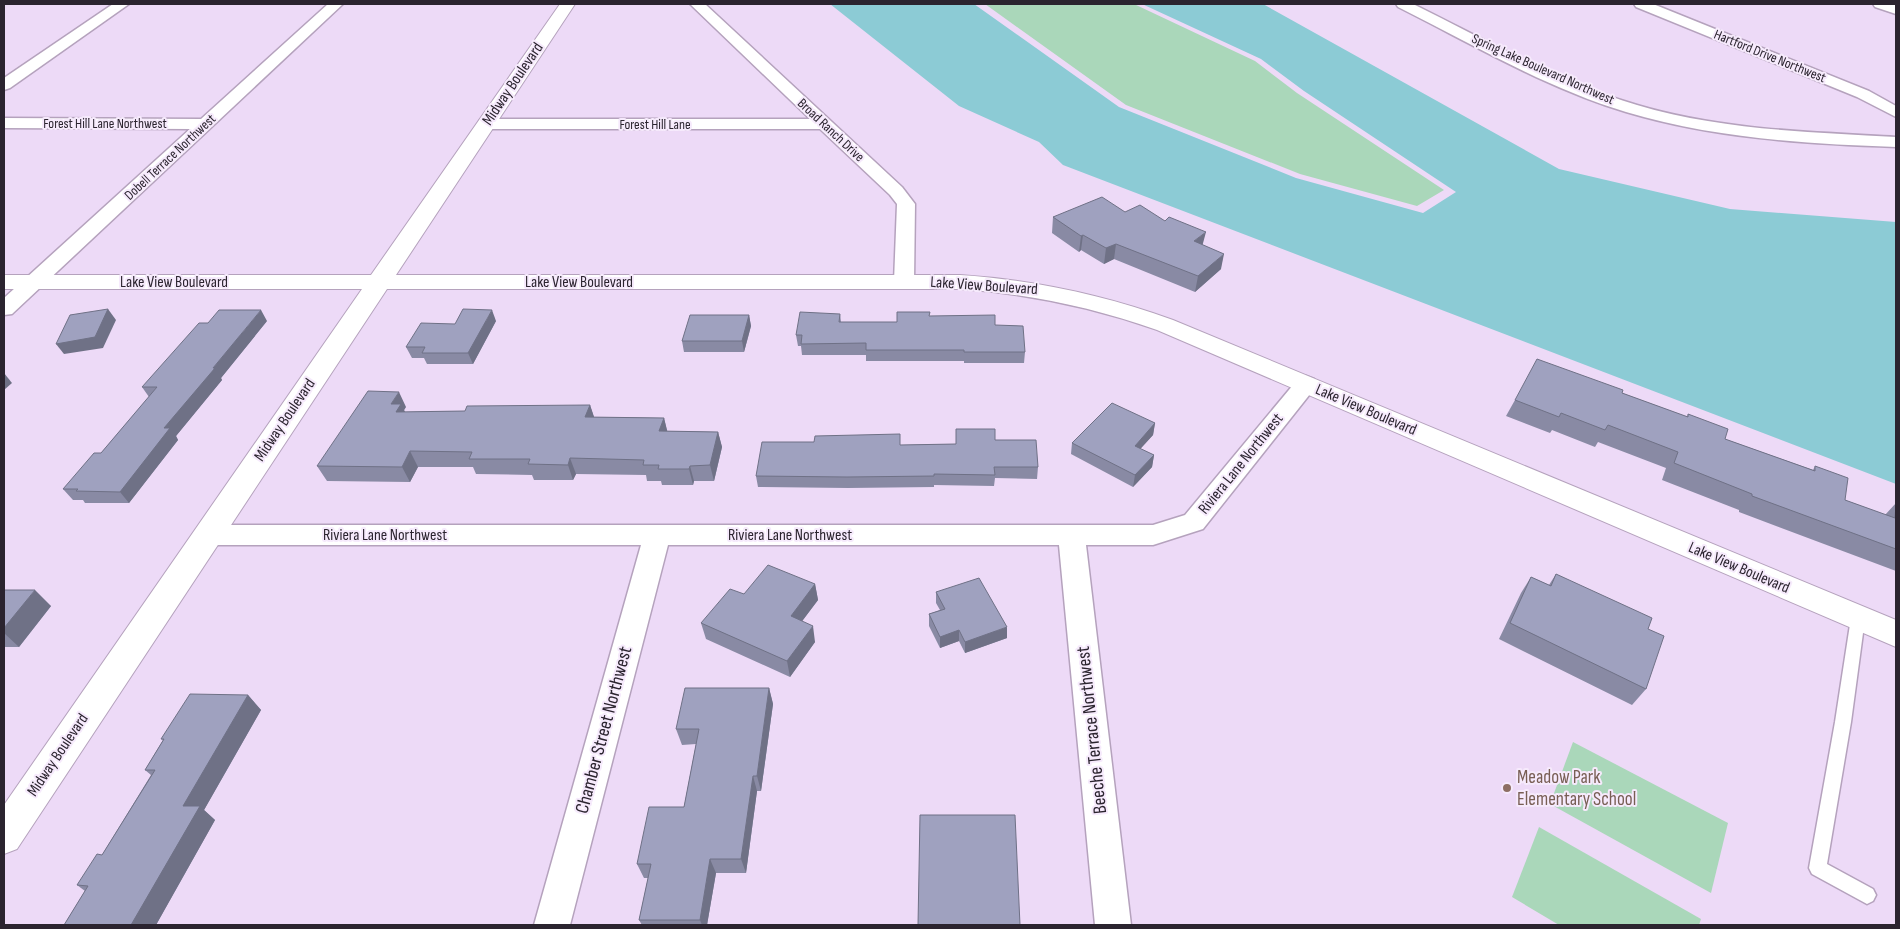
<svg xmlns="http://www.w3.org/2000/svg" width="1900" height="929" font-family="'Sofia Sans Condensed',sans-serif">
	<rect width="100%" height="100%" fill="#eddaf7"/>
	<!-- green -->
	<g fill="#aad7ba">
		<polygon points="985,4 1134,4 1255,61 1297,93 1444,190 1417,206 1300,174 1126,105"/>
		<polygon points="1573,742 1728,823 1711,893 1550,804"/>
		<polygon points="1539,827 1701,919 1699,925 1559,925 1512,897"/>
	</g>
	<!-- water -->
	<polygon fill="#8ccbd5" points="830,4 974,4 1119,107 1296,178 1423,213 1456,192 1304,91 1261,59 1142,4 1263,4 1559,169 1730,209 1896,222 1896,484 1063,165 1039,142 959,106"/>
	<g fill="none" stroke-linecap="round" stroke-linejoin="round">
		<!-- service casing -->
		<g stroke="#b5a2bd" stroke-width="3">
			<polygon id="service" points="1858,612 1863,614 1865,618 1851,722 1827,864 1873,889 1876,895 1873,901 1867,904 1812,874 1809,868 1835,722 1851,618 1853,614"/>
		</g>
		<!-- minor casing -->
		<g stroke="#b5a2bd" stroke-width="3">
			<g id="minor">
				<polygon points="113,4 129,4 10,88 4,90 4,78"/>
				<polygon points="328,4 343,4 12,314 4,315 4,298 190,129 4,128 4,118 201,119"/>
				<polygon points="690,4 705,4 902,187 915,204 914,282 911,286 904,288 897,286 894,282 897,204 890,195 820,129 486,129 480,128 478,124 480,120 486,119 810,119"/>
				<path d="M1396 4H1413C1486 40 1559 82 1637 105 1721 130 1809 132 1896 137V147C1805 144 1713 138 1626 112 1546 88 1472 44 1398 7Z"/>
				<polygon points="1634,4 1653,4 1869,91 1896,106 1896,117 1857,97 1636,7"/>
				<polygon points="1873,4 1896,5 1896,14 1875,7"/>
				<polygon points="1306,376 1314,379 1318,384 1314,389 1203,529 1153,545 1086,545 1131,925 1095,925 1059,545 668,545 570,925 534,925 641,545 207,545 198,542 194,535 198,528 207,525 1153,525 1185,515 1298,379"/>
			</g>
		</g>
		<!-- tertiary casing -->
		<g stroke="#b5a2bd" stroke-width="2">
			<path id="tertiary" d="M560 4H575L396 275H960C1034 280 1104 295 1173 320L1896 620V647L1157 330C1092 307 1028 294 960 289H387L17 849 4 854V805L362 289H4V275H371Z"/>
		</g>
		<!-- service -->
		<use href="#service" fill="#fff" fill-rule="evenodd"/>
		<!-- minor -->
		<use href="#minor" fill="#fff" fill-rule="evenodd"/>
		<!-- tertiary -->
		<use href="#tertiary" fill="#fff" fill-rule="evenodd"/>
	</g>
	<!-- wall -->
	<g fill="#898aa4">
		<polygon points="1125,212 1203,245 1221,269 1195,292 1114,259 1104,264 1081,250 1079,252 1052,233 1053,217"/>
		<polygon points="840,314 841,322 897,322 930,316 995,325 1025,352 1024,363 964,363 964,361 866,361 866,355 802,355 801,346 798,346 796,335"/>
		<polygon points="749,315 751,326 744,352 684,352 682,341"/>
		<polygon points="267,321 221,378 222,380 176,436 178,440 129,503 85,503 83,500 73,500 63,489 101,453 149,397 142,387"/>
		<polygon points="496,321 473,364 427,364 424,358 412,358 406,347 455,324"/>
		<polygon points="1622,393 1687,417 1688,414 1725,439 1813,470 1815,466 1845,500 1885,515 1896,503 1896,571 1739,512 1739,510 1662,480 1666,468 1598,442 1595,447 1552,430 1550,433 1506,416 1515,400"/>
		<polygon points="590,405 594,417 664,418 667,431 718,432 722,447 714,481 694,481 693,485 662,485 661,481 647,481 646,475 576,474 573,480 534,480 532,475 476,474 473,467 418,467 410,482 327,481 317,466 406,407 404,410 405,412 465,411"/>
		<polygon points="1155,423 1153,435 1140,449 1154,455 1152,467 1133,487 1071,454 1072,443"/>
		<polygon points="995,440 1038,467 1037,479 995,478 994,486 934,485 934,487 848,488 758,487 756,476 900,445 956,444"/>
		<polygon points="1556,574 1648,629 1646,689 1632,705 1499,639 1521,593 1531,577 1549,585"/>
		<polygon points="815,584 818,600 802,621 815,642 790,677 706,639 701,623 744,594"/>
		<polygon points="4,590 51,606 19,647 4,647"/>
		<polygon points="936,592 1007,638 965,653 959,641 940,648 929,626 929,614 940,610 936,603"/>
		<polygon points="769,688 773,704 761,791 757,791 746,873 716,873 707,925 642,925 639,920 648,878 644,878 637,864 684,807 696,744 682,745 676,729"/>
		<polygon points="248,695 261,710 204,810 215,820 156,925 64,925 85,891 77,885 102,855 151,775 145,770 163,740 161,739"/>
	</g>
	<!-- shaded-wall -->
	<g fill="#6f7186">
		<polygon points="1206,232 1202,247 1194,241"/>
		<polygon points="1083,235 1081,250 1079,252 1081,236"/>
		<polygon points="1116,244 1114,259 1104,264 1106,248"/>
		<polygon points="1224,254 1221,269 1195,292 1198,276"/>
		<polygon points="108,309 116,320 103,348 64,354 56,344"/>
		<polygon points="261,310 267,321 221,378 222,380 176,436 178,440 129,503 120,492 164,428"/>
		<polygon points="492,310 496,321 473,364 468,353"/>
		<polygon points="749,315 751,326 744,352 742,341"/>
		<polygon points="4,373 12,383 4,390"/>
		<polygon points="399,392 406,407 404,410 409,420 404,428 391,404"/>
		<polygon points="590,405 595,420 585,417"/>
		<polygon points="664,418 668,434 659,431"/>
		<polygon points="1155,423 1153,435 1133,457 1135,446"/>
		<polygon points="718,432 722,447 714,481 710,465"/>
		<polygon points="410,451 418,467 410,482 402,467"/>
		<polygon points="1154,455 1152,467 1133,487 1135,475"/>
		<polygon points="570,458 576,474 573,480 568,465"/>
		<polygon points="690,466 694,481 693,485 689,469"/>
		<polygon points="815,584 818,600 794,632 791,616"/>
		<polygon points="35,590 51,606 19,647 4,633 4,628"/>
		<polygon points="813,626 815,642 790,677 787,661"/>
		<polygon points="1007,627 1007,638 965,653 965,642"/>
		<polygon points="959,630 959,641 940,648 940,637"/>
		<polygon points="769,688 773,704 761,791 757,776"/>
		<polygon points="248,695 261,710 204,810 215,820 156,925 131,925 183,806"/>
		<polygon points="753,776 757,791 746,873 741,859"/>
		<polygon points="710,859 716,873 707,925 702,925 700,920"/>
	</g>
	<!-- building -->
	<g fill="#9fa1bf" stroke="#6f7186">
		<polygon points="1102,197 1125,212 1140,205 1165,221 1169,217 1206,232 1194,241 1224,254 1198,276 1116,244 1106,248 1083,235 1081,236 1053,217"/>
		<polygon points="108,309 95,337 56,344 70,315"/>
		<polygon points="463,309 492,310 468,353 422,353 425,347 406,347 421,323 455,324"/>
		<polygon points="219,310 261,310 213,368 215,368 164,428 170,428 120,492 76,491 78,489 63,489 94,453 101,453 157,387 142,387 199,323 208,323"/>
		<polygon points="800,312 840,314 839,322 897,322 897,312 930,312 929,316 995,315 995,325 1023,326 1025,352 964,352 964,350 866,350 866,343 801,344 802,335 796,335"/>
		<polygon points="690,315 749,315 742,341 682,341"/>
		<polygon points="1537,359 1623,390 1622,393 1688,417 1688,414 1728,429 1725,439 1815,471 1815,466 1848,478 1845,500 1895,518 1896,505 1896,549 1752,496 1752,494 1674,463 1678,452 1608,425 1605,430 1561,413 1559,417 1515,400"/>
		<polygon points="368,391 399,392 391,404 401,404 396,412 465,411 467,406 590,405 585,417 664,418 659,431 718,432 710,465 690,466 689,469 658,469 659,465 643,465 644,460 570,458 568,465 528,464 530,459 469,459 472,452 410,451 402,467 317,466"/>
		<polygon points="1112,403 1155,423 1135,446 1154,455 1135,475 1072,443"/>
		<polygon points="956,429 995,429 995,440 1036,440 1038,467 994,467 995,475 934,474 934,476 847,477 756,476 762,442 814,442 815,436 900,434 900,445 956,444"/>
		<polygon points="768,565 815,584 791,616 813,626 787,661 701,623 730,589 744,594"/>
		<polygon points="1556,574 1652,618 1648,629 1664,636 1646,689 1510,623 1531,577 1551,586"/>
		<polygon points="979,578 1007,627 965,642 959,630 940,637 929,614 945,609 936,592"/>
		<polygon points="4,590 35,590 4,628"/>
		<polygon points="685,688 769,688 757,776 753,776 741,859 710,859 700,920 639,920 651,864 637,864 649,807 684,807 699,729 676,729"/>
		<polygon points="190,694 248,695 183,806 200,806 131,925 64,925 88,886 77,885 97,854 102,855 155,770 145,770 164,739 161,739"/>
		<polygon points="920,815 1015,815 1020,925 918,925"/>
	</g>
	<!-- markers -->
	<circle fill="#8d6e63" stroke="#f6eafc" stroke-width="2" cx="1507" cy="788" r="5"/>
	<g text-anchor="middle" dominant-baseline="central" stroke-width="4" stroke-linejoin="round" paint-order="stroke">
		<!-- far-street labels -->
		<g font-size="14" fill="#2b242f" stroke="#f6eafc">
			<text transform="translate(1770 56) rotate(22)">Hartford Drive Northwest</text>
			<text transform="translate(1543 69) rotate(24)">Spring Lake Boulevard Northwest</text>
			<text x="105" y="123">Forest Hill Lane Northwest</text>
			<text x="655" y="124">Forest Hill Lane</text>
			<text transform="translate(831 130) rotate(43)">Broad Ranch Drive</text>
			<text transform="translate(170 157) rotate(-43)">Dobell Terrace Northwest</text>
		</g>
		<!-- street labels -->
		<g font-size="16" fill="#2b242f" stroke="#f6eafc">
			<text transform="translate(513 84) rotate(-56)">Midway Boulevard</text>
			<text x="174" y="282">Lake View Boulevard</text>
			<text x="579" y="282">Lake View Boulevard</text>
			<text transform="translate(984 286) rotate(4)">Lake View Boulevard</text>
			<text transform="translate(1366 410) rotate(23)">Lake View Boulevard</text>
			<text transform="translate(285 420) rotate(-56)">Midway Boulevard</text>
			<text transform="translate(1241 464) rotate(-51)">Riviera Lane Northwest</text>
			<text x="385" y="535">Riviera Lane Northwest</text>
			<text x="790" y="535">Riviera Lane Northwest</text>
			<text transform="translate(1739 568) rotate(23)">Lake View Boulevard</text>
			<text transform="translate(58 755) rotate(-56)">Midway Boulevard</text>
		</g>
		<!-- near-street labels -->
		<g font-size="19" fill="#2b242f" stroke="#f6eafc">
			<text transform="translate(604 730) rotate(-75)">Chamber Street Northwest</text>
			<text transform="translate(1092 730) rotate(-96)">Beeche Terrace Northwest</text>
		</g>
		<!-- near-education labels -->
		<g font-size="19" fill="#785e54" stroke="#f6eafc" text-anchor="start">
			<text x="1517" y="777">Meadow Park<tspan x="1517" dy="22">Elementary School</tspan></text>
		</g>
	</g>
	<!-- border -->
	<rect width="1900" height="929" fill="none" stroke="#2b242f" stroke-width="10"/>
</svg>
